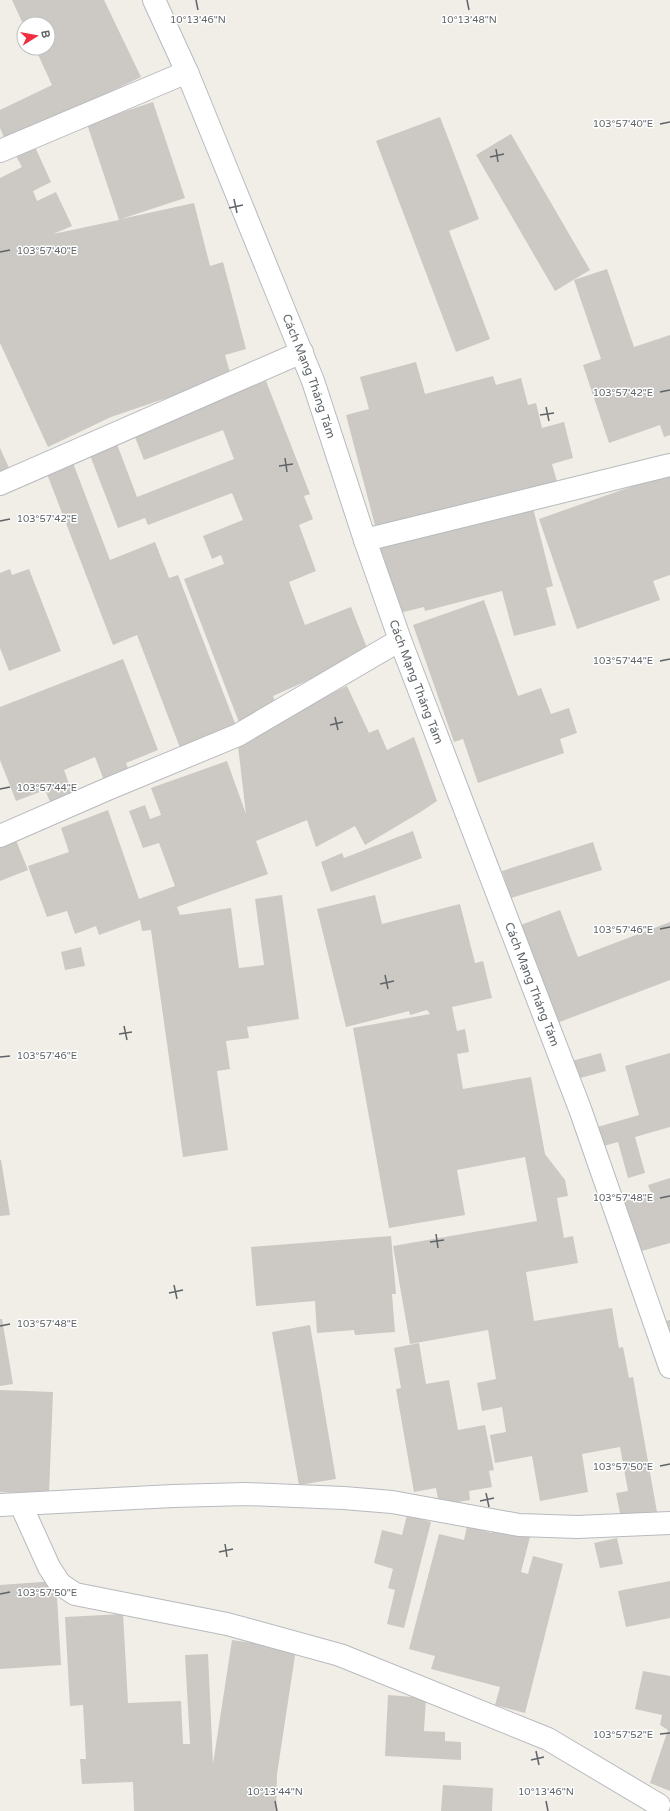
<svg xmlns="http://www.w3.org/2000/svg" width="670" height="1811" font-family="'Varela Round',sans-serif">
	<rect width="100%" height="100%" fill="#f1ede7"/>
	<!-- building -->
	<g fill="#ccc8c4">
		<polygon points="12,0 104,0 141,77 6,142 0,128 0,110 52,85 35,48 48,48 48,24 23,24"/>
		<polygon points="153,102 185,198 121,219 194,203 210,266 223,262 246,349 225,355 231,376 111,417 48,447 0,343 0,178 22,167 16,156 35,147 51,182 33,191 37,201 56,192 72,226 53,234 119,220 87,124"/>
		<polygon points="440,117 479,219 449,231 490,339 456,352 376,141"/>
		<polygon points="511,134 590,270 555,291 476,155"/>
		<polygon points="607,269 634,347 670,335 670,435 664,437 660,425 609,443 583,365 601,359 574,280"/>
		<polygon points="416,362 425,394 493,376 496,385 521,378 528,405 536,403 542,428 564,422 573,458 552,464 558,485 377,533 346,415 369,409 360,377"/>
		<polygon points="266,381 310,494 304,496 313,519 299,525 316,571 289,582 305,625 351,607 369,653 273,696 278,710 240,725 184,579 224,564 221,555 212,559 203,536 243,520 232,493 148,525 145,518 118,528 88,450 115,439 137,497 234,459 223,430 144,460 133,432"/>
		<polygon points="0,448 10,470 0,475"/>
		<polygon points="73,463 110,560 155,542 169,578 178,575 238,731 182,753 137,635 113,645 47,474"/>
		<polygon points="670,473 670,575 653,581 660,600 577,629 539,519"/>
		<polygon points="532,504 553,586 546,588 556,625 514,636 502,591 425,611 424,607 395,614 376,545"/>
		<polygon points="10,569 12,575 29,569 61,651 9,671 0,648 0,573"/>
		<polygon points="484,600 518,696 541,688 551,714 569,708 577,733 560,739 564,753 478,783 463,739 454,742 413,625"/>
		<polygon points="123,659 158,750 126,763 130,774 105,783 95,757 64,770 73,795 51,804 45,790 16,801 0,760 0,707"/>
		<polygon points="347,686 369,733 378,729 387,750 414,737 437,801 419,813 365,845 355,826 316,847 307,820 256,841 268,874 177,907 180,915 231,908 239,968 264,965 255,899 282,895 299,1019 247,1027 249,1038 226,1041 230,1069 217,1071 228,1150 183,1157 151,930 142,931 140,920 99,935 96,926 75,934 67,911 47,917 28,866 69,852 61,828 108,810 139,899 175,886 159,843 143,848 129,811 145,805 150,819 161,815 151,788 227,761 246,814 238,746 292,713"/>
		<polygon points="413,831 422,858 331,892 321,862 342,853 344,858"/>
		<polygon points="15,838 28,870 0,881 0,844"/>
		<polygon points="593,842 602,870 511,898 502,871"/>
		<polygon points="375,895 382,924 460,904 475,963 483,961 492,998 452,1007 457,1031 465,1029 469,1052 457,1054 463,1089 531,1077 545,1154 565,1180 568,1196 557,1198 564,1238 573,1236 578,1263 526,1272 534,1321 612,1308 619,1348 623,1347 629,1378 633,1377 657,1512 621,1518 616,1493 628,1491 620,1447 582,1454 588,1492 540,1501 532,1456 495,1463 490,1435 506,1432 502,1407 482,1411 477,1383 496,1379 488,1330 410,1344 393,1246 537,1221 525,1157 457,1170 465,1215 389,1228 353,1028 430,1014 427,1010 410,1015 409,1011 346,1027 317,909"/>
		<polygon points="560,910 578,957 670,922 670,980 557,1023 521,925"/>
		<polygon points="81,947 85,966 65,970 61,952"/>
		<polygon points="601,1053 606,1071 573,1080 568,1062"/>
		<polygon points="670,1053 670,1127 635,1137 645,1173 628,1178 618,1142 600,1147 594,1128 639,1115 625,1066"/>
		<polygon points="0,1160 1,1160 10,1215 0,1216"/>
		<polygon points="670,1178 670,1243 638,1252 618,1203 651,1193 648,1185"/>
		<polygon points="391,1236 396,1294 392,1294 395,1332 355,1335 354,1330 317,1333 315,1301 256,1306 251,1247"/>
		<polygon points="0,1319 2,1319 13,1384 0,1386"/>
		<polygon points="670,1320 670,1337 665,1321"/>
		<polygon points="310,1325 336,1479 299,1485 272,1332"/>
		<polygon points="419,1343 426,1384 449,1380 458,1430 485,1425 494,1470 489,1471 492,1487 469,1491 470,1500 439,1505 436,1488 414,1492 396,1389 401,1388 394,1348"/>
		<polygon points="0,1390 53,1392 49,1494 0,1492"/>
		<polygon points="407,1515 431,1522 404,1628 387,1624 395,1590 388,1588 393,1569 374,1563 382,1530 402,1535"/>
		<polygon points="494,1524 531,1533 521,1572 528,1574 533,1556 563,1564 525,1713 495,1705 500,1687 431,1669 435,1656 409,1649 439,1534 464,1540 467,1526 492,1533"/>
		<polygon points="617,1538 623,1564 600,1568 594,1543"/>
		<polygon points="56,1581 61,1665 0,1669 0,1585"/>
		<polygon points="670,1581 670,1618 626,1627 618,1591"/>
		<polygon points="123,1614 128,1703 181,1701 183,1744 190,1744 185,1655 208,1654 213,1764 232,1640 296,1649 277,1774 276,1811 134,1811 133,1782 82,1784 80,1759 86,1759 83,1705 70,1706 65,1617"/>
		<polygon points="643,1671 670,1676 670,1791 650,1783 668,1730 660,1725 662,1715 635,1709"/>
		<polygon points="388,1695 426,1698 424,1731 445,1732 445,1741 461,1742 461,1760 385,1756"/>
		<polygon points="443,1785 493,1788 492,1811 441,1811"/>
	</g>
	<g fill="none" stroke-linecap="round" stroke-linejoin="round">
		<!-- street casing -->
		<g stroke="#b7babe" stroke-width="24">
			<g id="street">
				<polyline points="0,151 187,72"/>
				<polyline points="0,484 302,352"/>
				<polyline points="365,540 670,465"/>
				<polyline points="0,836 110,788 238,735 400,640"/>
				<polyline points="0,1505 173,1496 246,1494 344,1498 392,1502 519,1525 577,1527 670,1523"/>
				<polyline points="21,1505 49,1567 60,1584 75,1594 227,1624 340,1655 548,1739 659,1805"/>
			</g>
		</g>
		<!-- secondary casing -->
		<g stroke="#b5bbbf" stroke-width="24">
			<g id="secondary">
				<path id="s1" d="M154 0 187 72 313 381 365 540 400 640 580 1109 670 1367"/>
			</g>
		</g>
		<!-- street -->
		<use href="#street" stroke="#fff" stroke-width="22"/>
		<!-- secondary -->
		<use href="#secondary" stroke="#fff" stroke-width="22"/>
	</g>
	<!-- ticks -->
	<path fill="none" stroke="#5e6468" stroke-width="1.5" d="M196 0 198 10M467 0 469 10M660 124 670 122M496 149 498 162M490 157 504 154M234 199 237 213M229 208 243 205M0 252 10 250M660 392 670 390M546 407 549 421M540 415 554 413M285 458 287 472M279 466 293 464M0 521 10 519M660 661 670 659M335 717 338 730M330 725 343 722M0 789 10 787M660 929 670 927M385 975 388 989M380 984 394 981M124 1026 127 1040M119 1034 132 1032M0 1057 10 1056M660 1198 670 1196M436 1234 438 1248M430 1242 444 1240M174 1285 177 1299M169 1293 183 1290M0 1326 10 1324M660 1466 670 1464M486 1493 489 1507M480 1501 494 1498M225 1544 227 1557M219 1552 233 1549M0 1594 10 1592M660 1734 670 1733M536 1751 539 1765M531 1760 544 1757M275 1801 277 1811M546 1801 548 1811"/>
	<g text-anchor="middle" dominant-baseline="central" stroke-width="3" stroke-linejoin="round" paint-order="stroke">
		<!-- street labels -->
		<g font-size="12" fill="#5e6468" stroke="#fff">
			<text stroke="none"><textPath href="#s1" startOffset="407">Cách Mạng Tháng Tám</textPath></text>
			<text stroke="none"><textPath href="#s1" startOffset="731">Cách Mạng Tháng Tám</textPath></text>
			<text stroke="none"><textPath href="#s1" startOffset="1055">Cách Mạng Tháng Tám</textPath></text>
		</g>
	</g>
	<g font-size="10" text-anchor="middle" fill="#5e6468" stroke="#fff" stroke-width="3" stroke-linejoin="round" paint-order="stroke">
		<text x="198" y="23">10°13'46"N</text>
		<text x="469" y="23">10°13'48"N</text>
		<text x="623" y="127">103°57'40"E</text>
		<text x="47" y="254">103°57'40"E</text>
		<text x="623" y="396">103°57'42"E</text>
		<text x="47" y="522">103°57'42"E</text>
		<text x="623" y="664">103°57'44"E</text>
		<text x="47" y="791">103°57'44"E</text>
		<text x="623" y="933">103°57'46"E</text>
		<text x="47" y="1059">103°57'46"E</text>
		<text x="623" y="1201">103°57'48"E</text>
		<text x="47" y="1327">103°57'48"E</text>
		<text x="623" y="1470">103°57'50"E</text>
		<text x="47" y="1596">103°57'50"E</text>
		<text x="623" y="1738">103°57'52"E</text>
		<text x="275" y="1795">10°13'44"N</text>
		<text x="546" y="1795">10°13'46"N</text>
	</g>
	<!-- north arrow -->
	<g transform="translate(36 36) rotate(79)"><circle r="19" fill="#ffffff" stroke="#bfc1c3"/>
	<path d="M0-3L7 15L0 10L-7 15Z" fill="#f02e40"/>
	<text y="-6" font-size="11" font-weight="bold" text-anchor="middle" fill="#5e6468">B</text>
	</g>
</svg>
